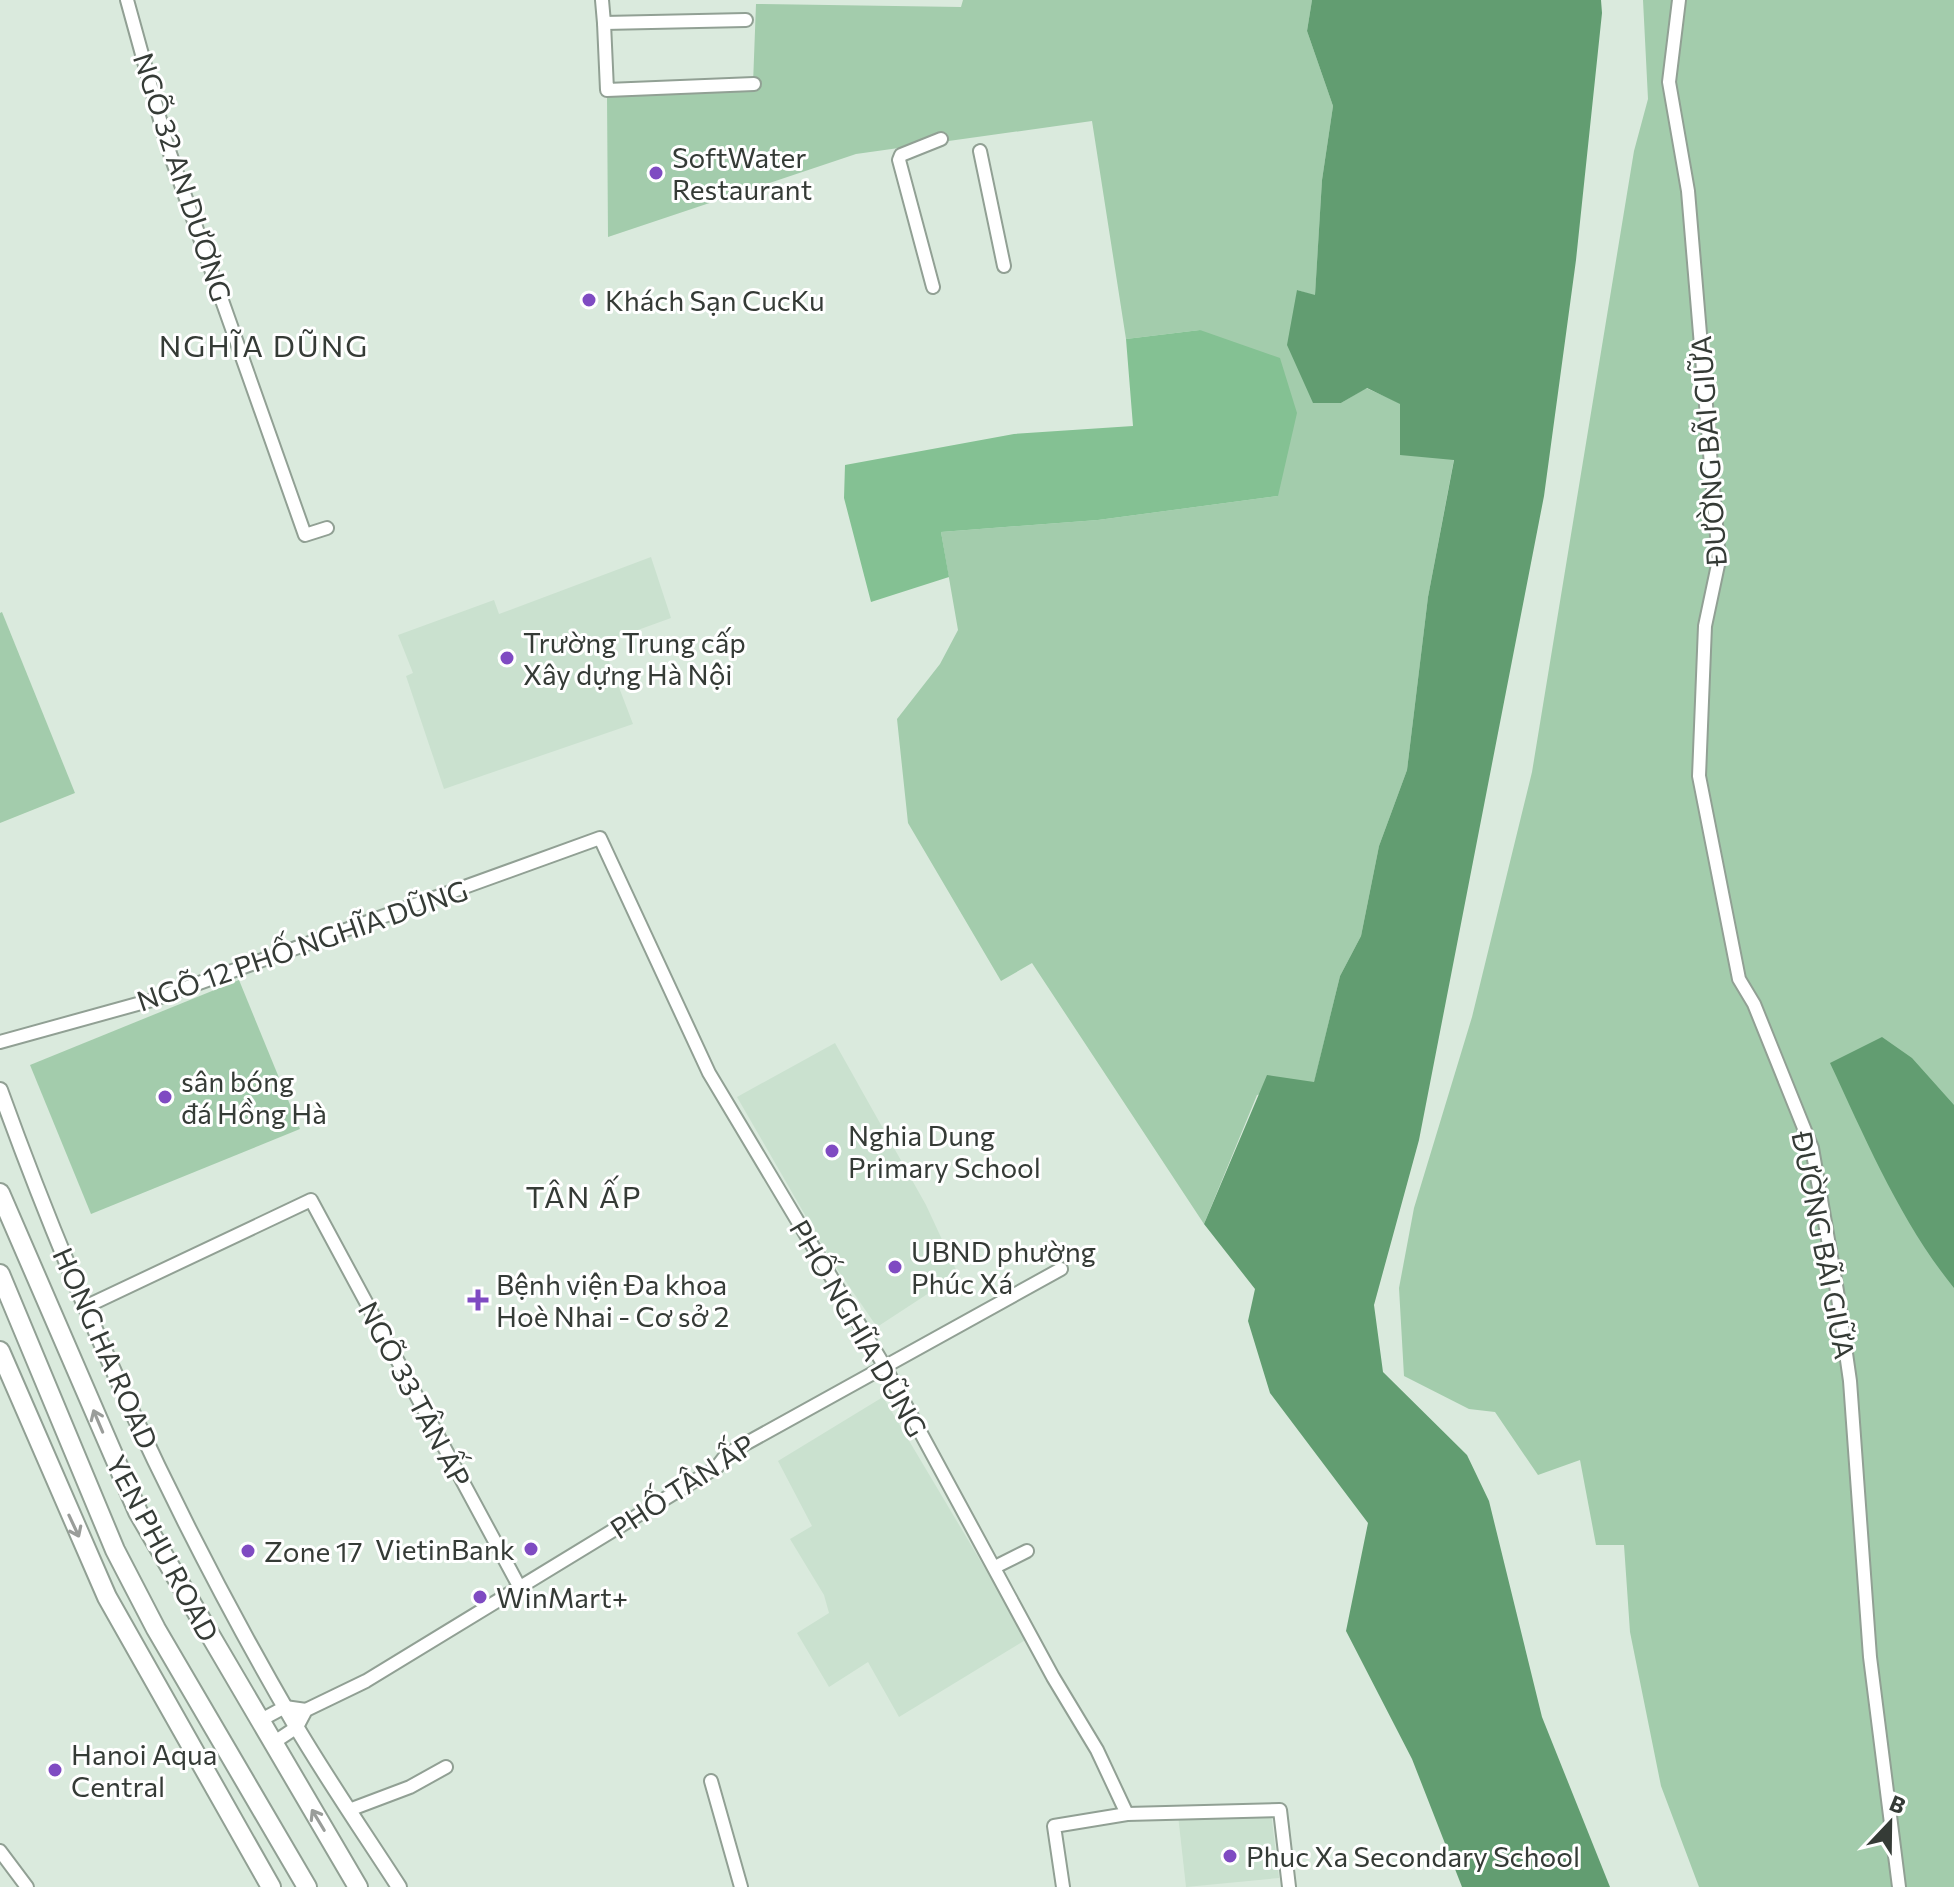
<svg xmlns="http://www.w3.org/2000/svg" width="1954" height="1887" font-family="Commissioner,sans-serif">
	<rect width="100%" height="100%" fill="#daeadd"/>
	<!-- built -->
	<g fill="#cae1cf">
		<polygon points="651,557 671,618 602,643 633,724 444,789 406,676 413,673 398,635 494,600 499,614"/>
		<polygon points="835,1043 926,1205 958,1274 877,1327 831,1260 737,1097"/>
		<polygon points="883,1397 1027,1639 899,1717 868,1662 829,1687 797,1633 829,1613 824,1595 790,1539 812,1526 778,1461"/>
		<polygon points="1271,1813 1279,1878 1186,1887 1178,1815"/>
	</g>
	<!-- green -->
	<g fill="#a3ccac">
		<polygon points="963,0 1312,0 1307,31 1333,106 1322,180 1315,296 1297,290 1341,403 1366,388 1400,403 1454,459 1428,597 1407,770 1379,846 1361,936 1340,976 1314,1083 1257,1095 1204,1224 1032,963 1001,981 908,823 897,719 940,664 958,630 941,532 1098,520 1278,496 1200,330 1126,339 1092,121 856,154 608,237 607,96 753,84 756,4 961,7"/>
		<polygon points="1643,0 1954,0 1954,1887 1699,1887 1661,1786 1630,1632 1624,1545 1596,1545 1580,1460 1538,1475 1495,1412 1469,1409 1404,1376 1399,1288 1414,1208 1472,1017 1532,772 1634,151 1648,99"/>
		<polygon points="2,612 75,793 0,823 0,613"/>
		<polygon points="239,980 300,1129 91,1214 30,1065"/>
	</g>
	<!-- forest -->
	<polygon fill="#84c193" points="1200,330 1280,358 1297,413 1278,496 1098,520 941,532 949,577 871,602 844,498 845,465 1014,434 1133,426 1126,339"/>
	<!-- water -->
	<g fill="#629d71">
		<polygon points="1312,0 1601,0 1602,13 1576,260 1544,496 1419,1140 1374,1305 1383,1372 1467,1455 1489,1501 1542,1717 1610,1887 1462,1887 1412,1759 1346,1631 1368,1523 1270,1393 1248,1321 1255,1289 1204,1224 1267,1075 1314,1082 1340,976 1361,936 1379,846 1407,770 1428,597 1454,460 1400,455 1400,404 1367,388 1341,403 1313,403 1287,345 1297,290 1315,295 1322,180 1333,106 1307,31"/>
		<path d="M1882 1037 1912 1058 1954 1105V1288C1900 1221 1866 1140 1830 1063Z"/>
	</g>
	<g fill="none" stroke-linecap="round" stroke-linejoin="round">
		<!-- minor casing -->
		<g stroke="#91a094" stroke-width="16">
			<g id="minor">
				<polyline points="127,0 167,145 305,535 327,528"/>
				<polyline points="602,0 604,23 746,20"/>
				<polyline points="1679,0 1669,82 1688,191 1719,560 1705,626 1699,776 1739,979 1754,1004 1812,1148 1837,1291 1850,1381 1870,1657 1899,1887"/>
				<polyline points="604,23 607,90 754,84"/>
				<polyline points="980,151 1004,266"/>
				<polyline points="933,287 899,160 901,155 941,139"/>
				<polyline points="0,1042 152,1000 600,838 709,1073 885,1367 1053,1677 1097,1750 1127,1814"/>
				<polyline points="85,1307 311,1200 520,1588"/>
				<polyline points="995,1567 1027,1551"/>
				<polyline points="259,1721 285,1707 306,1710"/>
				<polyline points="273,1743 297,1727 306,1710 366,1681 717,1467 727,1454 1061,1269"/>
				<polyline points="711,1781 741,1887"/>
				<polyline points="349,1810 410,1787 446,1767"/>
				<polyline points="0,1851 27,1887"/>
				<polyline points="1063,1887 1054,1826 1127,1814 1280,1810 1289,1887"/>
			</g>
		</g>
		<!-- tertiary casing -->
		<g stroke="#91a094" stroke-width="18">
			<path id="tertiary" d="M0 1090C79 1309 177 1522 294 1723 327 1779 364 1833 399 1887"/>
		</g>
		<!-- primary casing -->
		<g stroke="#91a094" stroke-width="22">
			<g id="primary">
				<polyline points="0,1193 138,1512 358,1887"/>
				<polyline points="0,1274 115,1550 156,1629 307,1887"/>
				<polyline points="0,1351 107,1597 271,1887"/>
			</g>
		</g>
		<!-- minor -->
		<use href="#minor" stroke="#fff" stroke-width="12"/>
		<!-- tertiary -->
		<use href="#tertiary" stroke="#fff" stroke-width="14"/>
		<!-- primary -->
		<use href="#primary" stroke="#fff" stroke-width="18"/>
	</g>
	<!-- one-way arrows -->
	<defs><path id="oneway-shaft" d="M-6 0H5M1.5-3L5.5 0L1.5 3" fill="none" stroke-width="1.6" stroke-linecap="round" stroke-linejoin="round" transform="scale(2)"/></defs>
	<g stroke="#9a9d9a">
		<use href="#oneway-shaft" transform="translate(98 1421) rotate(-113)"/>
		<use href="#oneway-shaft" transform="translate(74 1526) rotate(65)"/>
		<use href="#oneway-shaft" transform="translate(318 1820) rotate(-121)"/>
	</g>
	<!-- markers -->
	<g fill="#7f4bc2" stroke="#fff" stroke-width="3">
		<circle cx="656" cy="173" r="8"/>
		<circle cx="589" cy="300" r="8"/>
		<circle cx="507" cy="658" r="8"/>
		<circle cx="165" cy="1097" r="8"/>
		<circle cx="832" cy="1151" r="8"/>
		<circle cx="895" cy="1267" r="8"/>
		<path d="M474 1288h8v8h8v8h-8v8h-8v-8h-8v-8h8z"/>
		<circle cx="531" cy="1549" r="8"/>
		<circle cx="248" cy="1551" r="8"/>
		<circle cx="480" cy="1597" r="8"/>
		<circle cx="55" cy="1770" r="8"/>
		<circle cx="1230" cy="1856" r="8"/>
	</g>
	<g text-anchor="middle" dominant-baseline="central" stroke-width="6" stroke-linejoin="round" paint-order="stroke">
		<!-- poi labels -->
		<g font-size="28" fill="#353b36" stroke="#fff" text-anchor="start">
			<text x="672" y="157">SoftWater<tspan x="672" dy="32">Restaurant</tspan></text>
			<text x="605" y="300">Khách Sạn CucKu</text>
			<text x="523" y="642">Trường Trung cấp<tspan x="523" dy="32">Xây dựng Hà Nội</tspan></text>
			<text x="181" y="1081">sân bóng<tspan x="181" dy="32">đá Hồng Hà</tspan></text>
			<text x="848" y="1135">Nghia Dung<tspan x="848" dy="32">Primary School</tspan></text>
			<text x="911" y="1251">UBND phường<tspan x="911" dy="32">Phúc Xá</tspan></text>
			<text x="496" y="1284">Bệnh viện Đa khoa<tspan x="496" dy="32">Hoè Nhai - Cơ sở 2</tspan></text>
			<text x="515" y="1549" text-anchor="end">VietinBank</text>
			<text x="264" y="1551">Zone 17</text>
			<text x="496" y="1597">WinMart+</text>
			<text x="71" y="1754">Hanoi Aqua<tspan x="71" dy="32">Central</tspan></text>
			<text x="1246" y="1856">Phuc Xa Secondary School</text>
		</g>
		<!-- street labels -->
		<g font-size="28" fill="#353b36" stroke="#fff">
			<text transform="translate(183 177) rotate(72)">NGÕ 32 AN DƯƠNG</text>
			<text transform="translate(1708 451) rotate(-94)">ĐƯỜNG BÃI GIỮA</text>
			<text transform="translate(302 945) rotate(-19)">NGÕ 12 PHỐ NGHĨA DŨNG</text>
			<text transform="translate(1824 1245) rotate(79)">ĐƯỜNG BÃI GIỮA</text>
			<text transform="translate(859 1328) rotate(60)">PHỐ NGHĨA DŨNG</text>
			<text transform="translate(106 1348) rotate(66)">HONG HA ROAD</text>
			<text transform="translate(415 1394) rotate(62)">NGÕ 33 TÂN ẤP</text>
			<text transform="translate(682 1486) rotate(-33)">PHỐ TÂN ẤP</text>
			<text transform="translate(163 1548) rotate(62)">YEN PHU ROAD</text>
		</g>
		<!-- neighbourhood labels -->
		<g font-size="30" letter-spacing="2" fill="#353b36" stroke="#fff">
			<text x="264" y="344">NGHĨA DŨNG</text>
			<text x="584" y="1195">TÂN ẤP</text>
		</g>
	</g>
	<!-- north arrow -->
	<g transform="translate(1890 1823) rotate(22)" stroke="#ffffff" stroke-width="6" paint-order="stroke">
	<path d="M0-6L14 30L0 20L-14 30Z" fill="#353b36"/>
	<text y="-12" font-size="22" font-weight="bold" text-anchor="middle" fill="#353b36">B</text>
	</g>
</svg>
